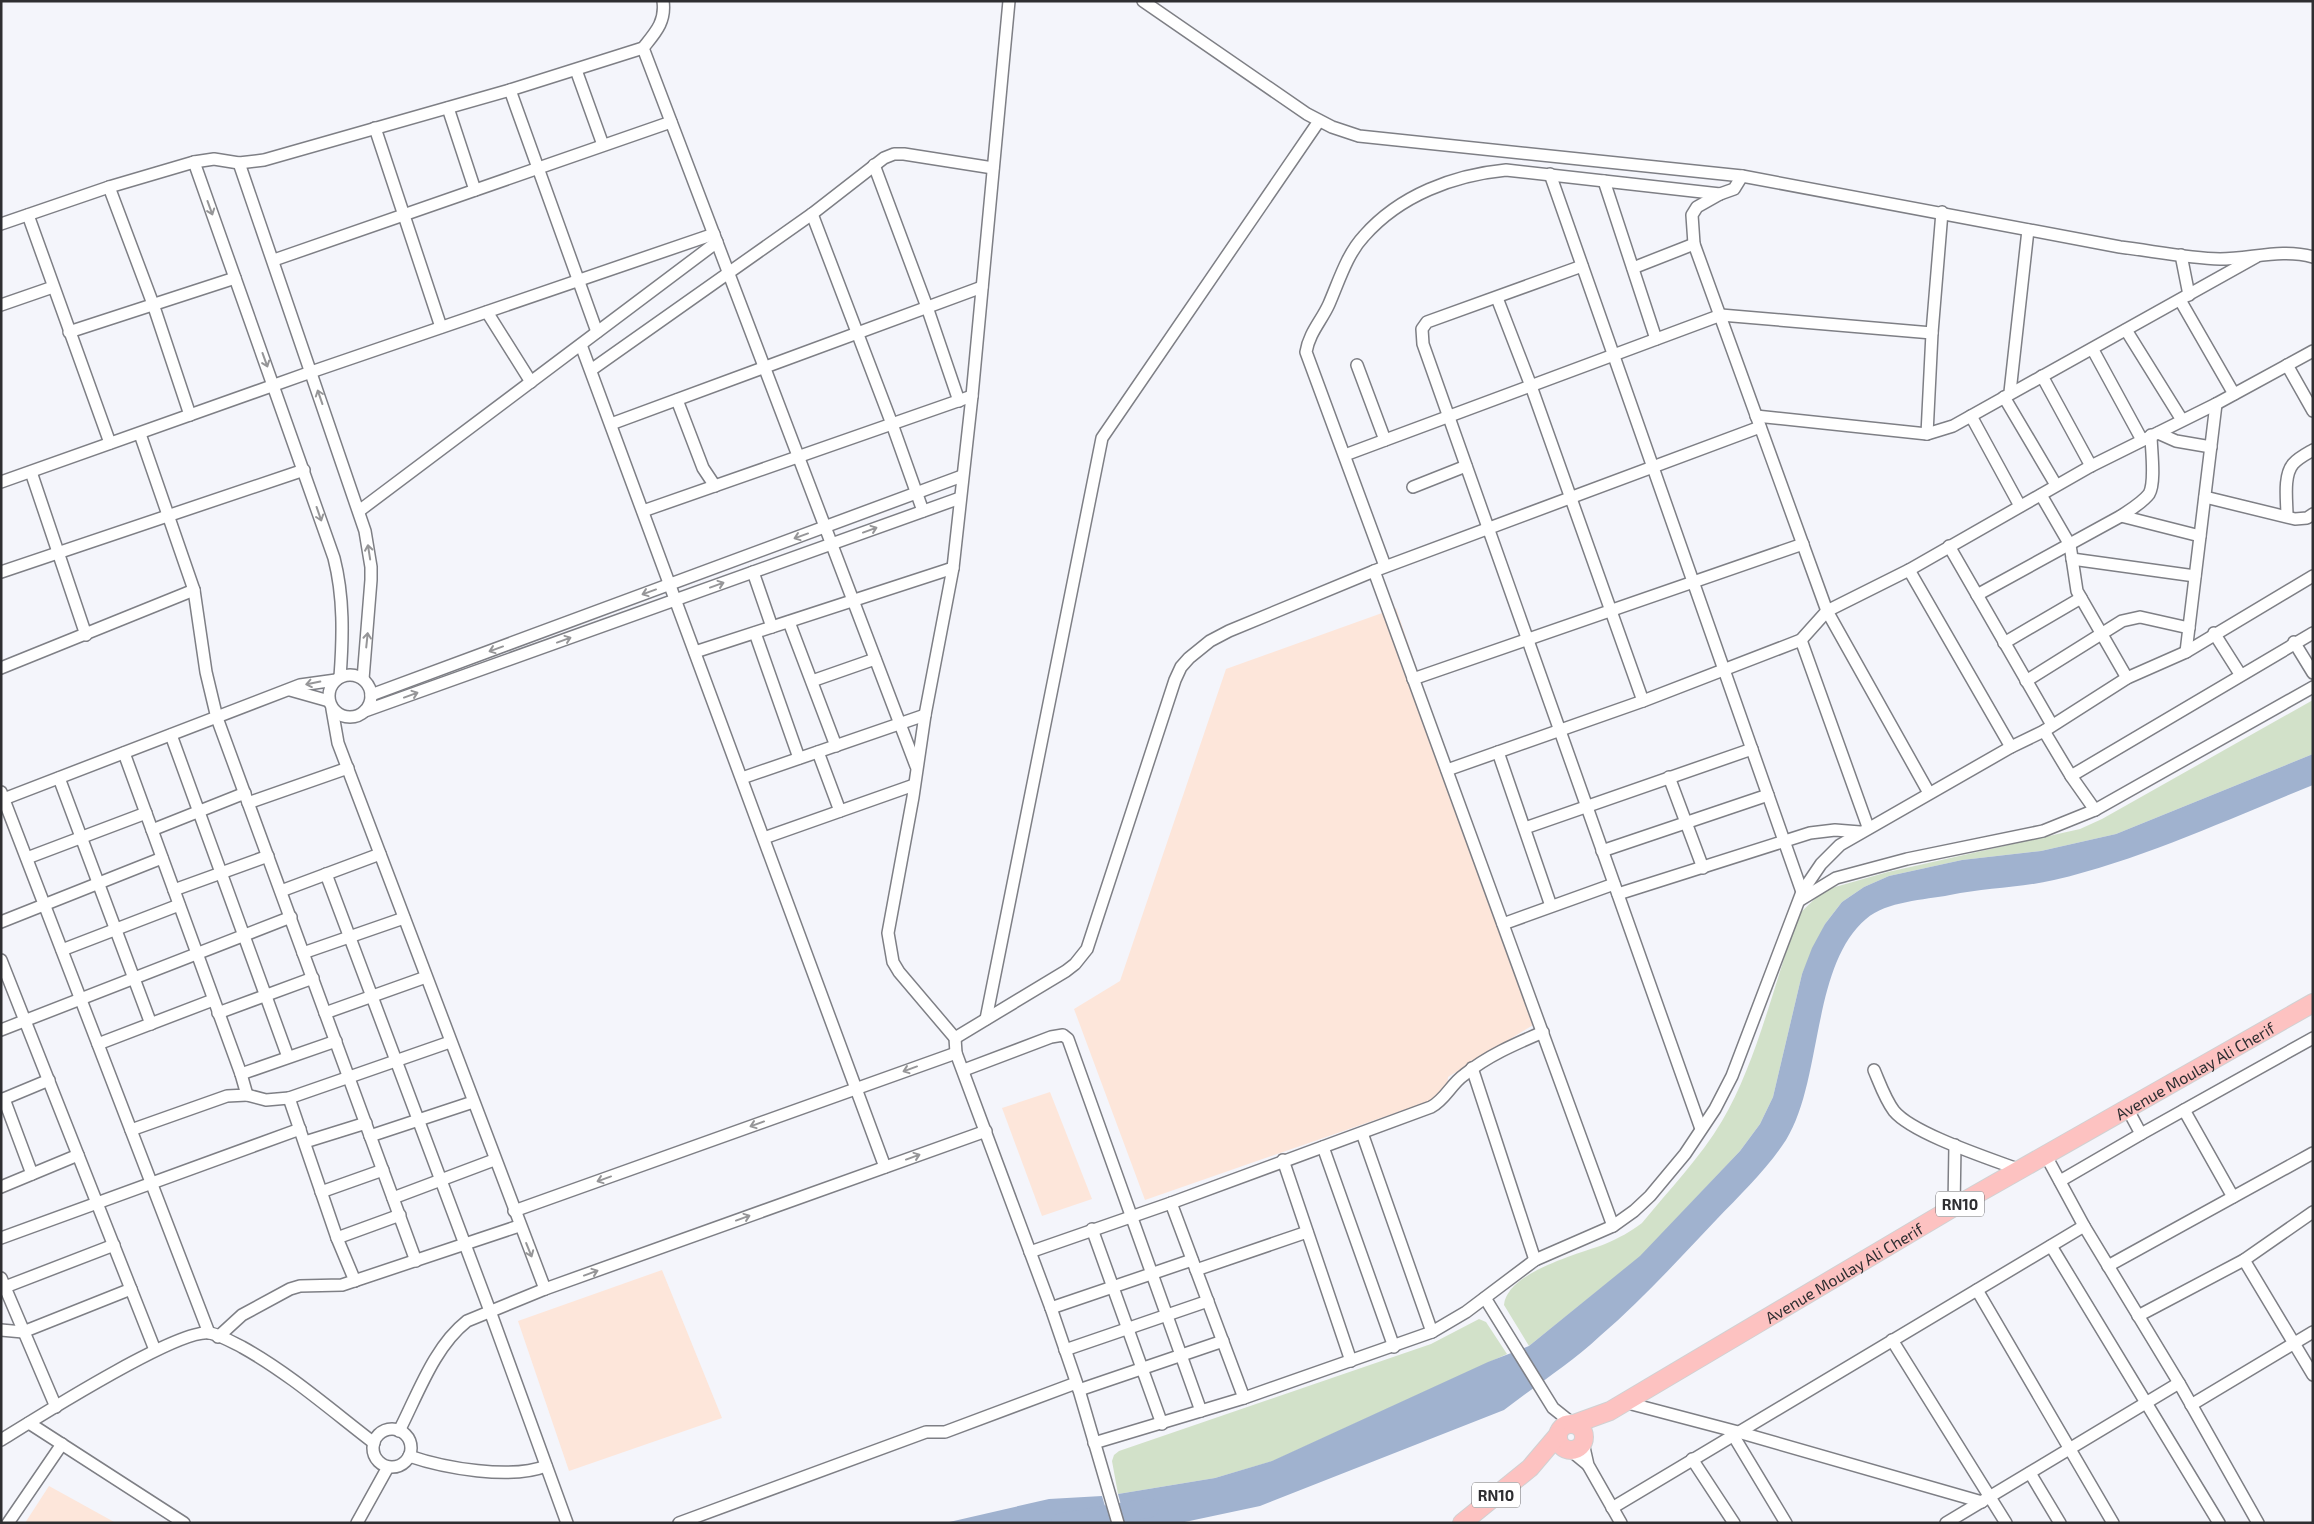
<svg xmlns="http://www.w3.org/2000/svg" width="2314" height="1524" font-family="'Exo 2',sans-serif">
	<rect width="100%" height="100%" fill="#f4f5fb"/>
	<!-- education -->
	<g fill="#fde6da">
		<polygon points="1396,608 1538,1022 1448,1077 1447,1095 1145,1200 1074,1009 1120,981 1226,669"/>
		<polygon points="1050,1092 1092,1199 1042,1216 1002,1108"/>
		<polygon points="662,1270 722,1418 569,1471 518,1321"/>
		<polygon points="49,1486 116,1523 25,1523"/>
	</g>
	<!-- green -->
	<g fill="#d2e1c9">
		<path d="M2313 700V754L2116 834 2041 851 1962 860 1889 876 1864 887 1842 902 1825 924 1802 974 1773 1097 1760 1124 1740 1151 1641 1256 1529 1346 1504 1305C1507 1272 1579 1254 1605 1244 1619 1238 1630 1232 1642 1223 1669 1190 1700 1158 1722 1121 1757 1062 1775 980 1799 914L1821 893 1835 887 1888 872 2080 829 2102 819Z"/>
		<polygon points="1479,1319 1486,1322 1507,1354 1273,1461 1215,1478 1118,1494 1112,1461 1114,1455 1119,1451 1431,1344"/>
	</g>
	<!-- water -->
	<g fill="#a0b2cf">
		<path d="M2313 754V785C2228 819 2143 859 2054 880 2020 888 1984 888 1950 895 1924 900 1887 901 1866 919 1811 966 1823 1080 1786 1140 1767 1169 1741 1194 1717 1219 1679 1259 1642 1300 1600 1336 1570 1364 1536 1385 1504 1410L1260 1506 1180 1523H1126L1118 1494 1215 1478 1272 1461 1488 1362 1529 1346 1640 1256 1740 1151 1760 1124 1773 1097 1802 974 1812 948 1825 924 1842 902 1864 887 1889 876 1962 860 2041 851 2116 834Z"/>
		<polygon points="1102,1496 1110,1523 945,1523 1049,1499"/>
	</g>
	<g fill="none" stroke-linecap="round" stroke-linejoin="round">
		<!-- river -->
		<polyline stroke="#a0b2cf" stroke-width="20" points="1061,1523 1149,1508"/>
		<!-- street casing -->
		<g stroke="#7e7f85" stroke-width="14">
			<g id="street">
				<polyline points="1009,1 972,396 953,568 925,715 913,797 888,933 893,962 899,972 955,1038 956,1053 1051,1308 1079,1390 1118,1523"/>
				<path d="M1143 1 1307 114 1332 127 1359 136 1742 176 2120 247C2153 251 2187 258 2220 259 2251 259 2282 248 2313 257"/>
				<polyline points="643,48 916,766"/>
				<polyline points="576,70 603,145"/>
				<polyline points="510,90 597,332"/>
				<polyline points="448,108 475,190"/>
				<polyline points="375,128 441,327"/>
				<path d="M194 162 334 558C344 597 343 637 340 677"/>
				<polyline points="239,163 365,531 371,567 371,580 363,679"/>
				<polyline points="874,165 927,307 959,401"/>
				<polyline points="1550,174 1802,892"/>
				<polyline points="1742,176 1734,189 1720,194 1697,207 1692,215 1694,244 1827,611 1929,793"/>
				<polyline points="1604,181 1656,339"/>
				<polyline points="109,187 153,304 190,415"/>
				<polyline points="812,214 892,424 923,511"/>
				<polyline points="28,215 110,443"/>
				<path d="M1 224 109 187 194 162 214 159 239 163 264 160 510 90 643 48C655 33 666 22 663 1"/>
				<polyline points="2181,255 2189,295"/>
				<polyline points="274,260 671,122"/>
				<polyline points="1582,266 1427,322 1422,329 1423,344 1701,1129"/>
				<polyline points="1633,268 1694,244"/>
				<polyline points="1497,298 1531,386 1643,701"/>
				<polyline points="2180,300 2234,394"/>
				<polyline points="1,305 53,287"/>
				<polyline points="487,312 531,382"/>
				<polyline points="2126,330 2182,420"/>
				<polyline points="69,332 235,278"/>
				<polyline points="581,345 885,1167"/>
				<polyline points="2093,350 2142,440"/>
				<polyline points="1357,365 1385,440"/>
				<polyline points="2287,365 2313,411"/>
				<polyline points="591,370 812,214 884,158 894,154 904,154 993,168"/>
				<polyline points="2042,376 2091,466"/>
				<polyline points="2010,392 2028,230"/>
				<polyline points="2004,397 2056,485"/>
				<polyline points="677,400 703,468 715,486"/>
				<polyline points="1756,416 1927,434 1953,426 2256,257"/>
				<polyline points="1971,416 2020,506"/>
				<polyline points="611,424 982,287"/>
				<polyline points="2158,433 2176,441 2211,447"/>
				<polyline points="1927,434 1932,333 1942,212"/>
				<polyline points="1345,455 1721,315 1932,333"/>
				<polyline points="31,472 86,635"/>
				<polyline points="1,482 311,372 714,234"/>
				<polyline points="1413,487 1466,466"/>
				<polyline points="2041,495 2070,545 2077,591 2127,678"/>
				<polyline points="2205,497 2295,519 2307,518 2313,514"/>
				<polyline points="359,511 717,242"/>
				<polyline points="643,511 972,396"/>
				<polyline points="2121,516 2200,536"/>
				<path d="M2287 516C2287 501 2283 476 2293 464 2298 458 2306 454 2313 450"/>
				<polyline points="1949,546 2052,725"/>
				<polyline points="2072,559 2195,576"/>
				<path d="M1385 566 1306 352C1309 333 1322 320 1329 304 1339 281 1347 254 1364 236 1400 195 1454 175 1506 170L1720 194"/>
				<polyline points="1909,570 2011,747"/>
				<polyline points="1374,571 1613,1226"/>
				<polyline points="1,572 304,470"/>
				<polyline points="753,572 772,627"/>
				<polyline points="194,590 206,672 217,718 416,1261"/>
				<path d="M1977 595 2121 516C2130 510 2142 503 2149 494 2156 482 2151 449 2151 435"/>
				<polyline points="789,622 836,746"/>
				<polyline points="755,633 799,758"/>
				<polyline points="2214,633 2240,674"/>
				<polyline points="1801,640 1868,827"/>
				<polyline points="2294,642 2313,673"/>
				<polyline points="2004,643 2081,598"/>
				<polyline points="695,652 953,568"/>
				<polyline points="2186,652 2216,404"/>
				<polyline points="1,668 194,590 140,434"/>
				<circle cx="350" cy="696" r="21"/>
				<polyline points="1413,679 1803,544"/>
				<polyline points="812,681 875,659"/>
				<polyline points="2026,681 2122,621 2140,617 2189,628"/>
				<polyline points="290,690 329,701"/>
				<polyline points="371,695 962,476"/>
				<polyline points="332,709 338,743 545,1289"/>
				<polyline points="365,711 960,498"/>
				<polyline points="2044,731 2071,776 2095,810"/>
				<polyline points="171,735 288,1057"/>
				<polyline points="818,752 840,811"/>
				<polyline points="1498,752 1551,906"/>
				<polyline points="124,753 241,1074"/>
				<polyline points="1447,770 1643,701 1801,640 1827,611 1909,570 2091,466 2216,404 2313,351"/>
				<polyline points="2071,776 2313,633"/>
				<polyline points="1669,777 1703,868"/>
				<polyline points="59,778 151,1024"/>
				<polyline points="742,778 925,715"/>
				<polyline points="1,792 209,1333"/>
				<polyline points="1,800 300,685 336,680"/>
				<polyline points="248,803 348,768"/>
				<polyline points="1525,828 1752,749"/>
				<polyline points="152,830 245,793"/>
				<polyline points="764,838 914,785"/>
				<polyline points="1602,851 1768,795"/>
				<polyline points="27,858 146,813"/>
				<polyline points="326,874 490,1311 567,1523"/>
				<polyline points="174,890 268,856"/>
				<polyline points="281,891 380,854"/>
				<polyline points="1618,894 1810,833 1835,830 1860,832"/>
				<polyline points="1800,900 1836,878 1907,859 2043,831 2095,810 2313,687"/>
				<polyline points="1,922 162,858"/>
				<polyline points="1503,924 1614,884"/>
				<polyline points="62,950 179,905"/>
				<polyline points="303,953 404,918"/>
				<polyline points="1,960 155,1350"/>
				<polyline points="218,1013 313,978"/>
				<polyline points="325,1013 426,977"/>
				<polyline points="986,1019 1102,438 1319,121"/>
				<polyline points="1,1030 291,917"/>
				<polyline points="955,1038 1066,971 1075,964 1087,949 1175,680 1181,667 1189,658 1210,641 1229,631 1374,571 1760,427"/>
				<polyline points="98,1044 213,1000"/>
				<polyline points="1472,1068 1535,1260"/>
				<polyline points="964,1070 1051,1037 1063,1035 1068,1039 1201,1411"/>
				<path d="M1874 1070C1880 1084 1885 1099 1894 1111 1913 1134 1991 1159 2020 1170"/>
				<polyline points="247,1095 266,1100 289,1098"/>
				<polyline points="4,1099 32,1174"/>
				<polyline points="1,1100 49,1080"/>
				<polyline points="2184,1110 2233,1197"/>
				<polyline points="131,1130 227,1096 247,1095 241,1074 336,1041"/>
				<polyline points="1362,1133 1432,1332"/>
				<polyline points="2141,1134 2313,1038"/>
				<polyline points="370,1136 473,1102"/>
				<polyline points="305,1142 366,1123"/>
				<polyline points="1323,1147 1394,1347"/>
				<polyline points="2045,1154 2084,1226 2179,1383 2258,1523"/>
				<polyline points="1283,1160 1351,1361"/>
				<polyline points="2060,1181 2141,1134 2127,1108"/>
				<polyline points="1,1187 78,1155"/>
				<polyline points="321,1192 383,1170"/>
				<polyline points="393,1198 494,1160"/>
				<polyline points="1171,1203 1244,1398"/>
				<polyline points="1954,1207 1955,1145"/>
				<polyline points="514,1211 956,1053"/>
				<polyline points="1092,1229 1162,1424"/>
				<polyline points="1,1238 300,1129"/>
				<polyline points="337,1238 400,1215"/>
				<polyline points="2051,1246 2219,1523"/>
				<path d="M1030 1252 1171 1203 1431 1107C1445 1100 1451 1084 1464 1075 1487 1056 1515 1044 1543 1032"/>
				<polyline points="2244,1260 2313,1375"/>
				<polyline points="2108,1266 2313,1153"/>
				<polyline points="1196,1270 1307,1232"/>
				<polyline points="1,1278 56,1407"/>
				<polyline points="355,1281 337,1238 289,1098 450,1042"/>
				<polyline points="5,1287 114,1245"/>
				<polyline points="1977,1290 2113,1523"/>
				<polyline points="1485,1298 1553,1408 1573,1424"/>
				<polyline points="1051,1308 1192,1260"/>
				<polyline points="2138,1316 2244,1260 2313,1212"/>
				<polyline points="1,1330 23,1332 131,1289"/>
				<polyline points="218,1337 242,1315 290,1289 300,1286 342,1285 519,1226"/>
				<polyline points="1892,1340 2006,1523"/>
				<polyline points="1065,1350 1208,1301"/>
				<polyline points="1079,1390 1223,1341"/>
				<polyline points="1624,1402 1738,1432 1982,1502"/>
				<polyline points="2191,1405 2313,1332"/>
				<polyline points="29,1423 184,1523"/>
				<circle cx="392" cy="1448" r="19"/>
				<path d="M399 1431C418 1394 434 1347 467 1321L545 1289 986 1131"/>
				<polyline points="1733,1435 1786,1523"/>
				<path d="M1 1440C35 1419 178 1328 210 1333 220 1335 232 1342 242 1347 289 1373 331 1410 374 1443"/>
				<polyline points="1094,1443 1244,1398 1432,1332 1466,1312 1535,1260 1613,1226 1634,1211 1650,1196 1685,1154 1715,1109 1732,1076 1802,892 1821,864 1840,845 2011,747 2044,731 2127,678 2186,652 2313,576"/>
				<polyline points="1583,1443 1588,1465 1621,1523"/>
				<polyline points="1570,1450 1587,1464"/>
				<path d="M409 1456C444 1468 511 1480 546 1466"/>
				<polyline points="1692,1459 1734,1523"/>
				<polyline points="2030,1473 2060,1523"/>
				<polyline points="1612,1508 2084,1226"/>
				<polyline points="8,1523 62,1444"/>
				<polyline points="357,1523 388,1467"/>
				<polyline points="679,1523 926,1432 945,1432 1076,1383"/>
				<polyline points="1946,1523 2179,1383"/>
			</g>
		</g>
		<!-- primary casing -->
		<g stroke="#d1d1d2" stroke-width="20">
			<g id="primary">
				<path id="s1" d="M1574 1424 1610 1411 1954 1207 2313 1003"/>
				<circle cx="1571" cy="1437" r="13"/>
				<polyline points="1462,1523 1530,1468 1558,1435"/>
			</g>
		</g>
		<!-- street -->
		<use href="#street" stroke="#fff" stroke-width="11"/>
		<!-- primary -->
		<use href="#primary" stroke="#fdc2c1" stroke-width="18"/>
	</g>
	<!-- one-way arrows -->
	<defs><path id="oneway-shaft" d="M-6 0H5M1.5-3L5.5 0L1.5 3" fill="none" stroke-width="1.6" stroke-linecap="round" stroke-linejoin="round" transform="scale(1.25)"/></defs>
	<g stroke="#969698">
		<use href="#oneway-shaft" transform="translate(210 208) rotate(70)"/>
		<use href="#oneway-shaft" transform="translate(265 360) rotate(70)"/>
		<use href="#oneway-shaft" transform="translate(320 397) rotate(-109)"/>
		<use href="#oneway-shaft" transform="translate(319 514) rotate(71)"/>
		<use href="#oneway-shaft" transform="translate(870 530) rotate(-20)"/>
		<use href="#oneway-shaft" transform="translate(801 536) rotate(160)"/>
		<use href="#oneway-shaft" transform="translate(369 552) rotate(-99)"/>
		<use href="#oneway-shaft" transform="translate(717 585) rotate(-20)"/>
		<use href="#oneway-shaft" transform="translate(649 592) rotate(160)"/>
		<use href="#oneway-shaft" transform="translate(367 640) rotate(-84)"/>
		<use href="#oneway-shaft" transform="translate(564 640) rotate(-20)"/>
		<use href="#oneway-shaft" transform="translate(496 649) rotate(160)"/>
		<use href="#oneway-shaft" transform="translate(313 683) rotate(169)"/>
		<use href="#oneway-shaft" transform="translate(411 695) rotate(-20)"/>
		<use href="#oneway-shaft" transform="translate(910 1069) rotate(160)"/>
		<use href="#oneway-shaft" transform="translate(757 1124) rotate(160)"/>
		<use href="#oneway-shaft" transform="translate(913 1157) rotate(-20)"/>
		<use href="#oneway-shaft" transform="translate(604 1179) rotate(160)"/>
		<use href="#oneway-shaft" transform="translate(743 1218) rotate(-20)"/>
		<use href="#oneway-shaft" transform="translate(529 1250) rotate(68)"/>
		<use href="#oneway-shaft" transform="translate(591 1273) rotate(-20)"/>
	</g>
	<g text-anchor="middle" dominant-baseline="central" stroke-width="5" stroke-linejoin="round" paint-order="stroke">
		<!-- shield labels -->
		<g fill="#fff" stroke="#6d6d6f" stroke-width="1">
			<rect x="1936" y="1191.5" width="48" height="25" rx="4"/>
			<rect x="1472" y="1482.5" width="48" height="25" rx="4"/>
		</g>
		<g font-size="15" font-weight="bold" fill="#2e2e31">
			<text x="1960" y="1204">RN10</text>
			<text x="1496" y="1495">RN10</text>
		</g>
		<!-- street labels -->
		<g font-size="16" fill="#2e2e31" stroke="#fff">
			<text stroke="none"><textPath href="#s1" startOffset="715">Avenue Moulay Ali Cherif</textPath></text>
			<text stroke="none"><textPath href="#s1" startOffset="310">Avenue Moulay Ali Cherif</textPath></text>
		</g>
	</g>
	<!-- border -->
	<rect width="2314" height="1524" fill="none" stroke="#2e2e31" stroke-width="5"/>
</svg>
